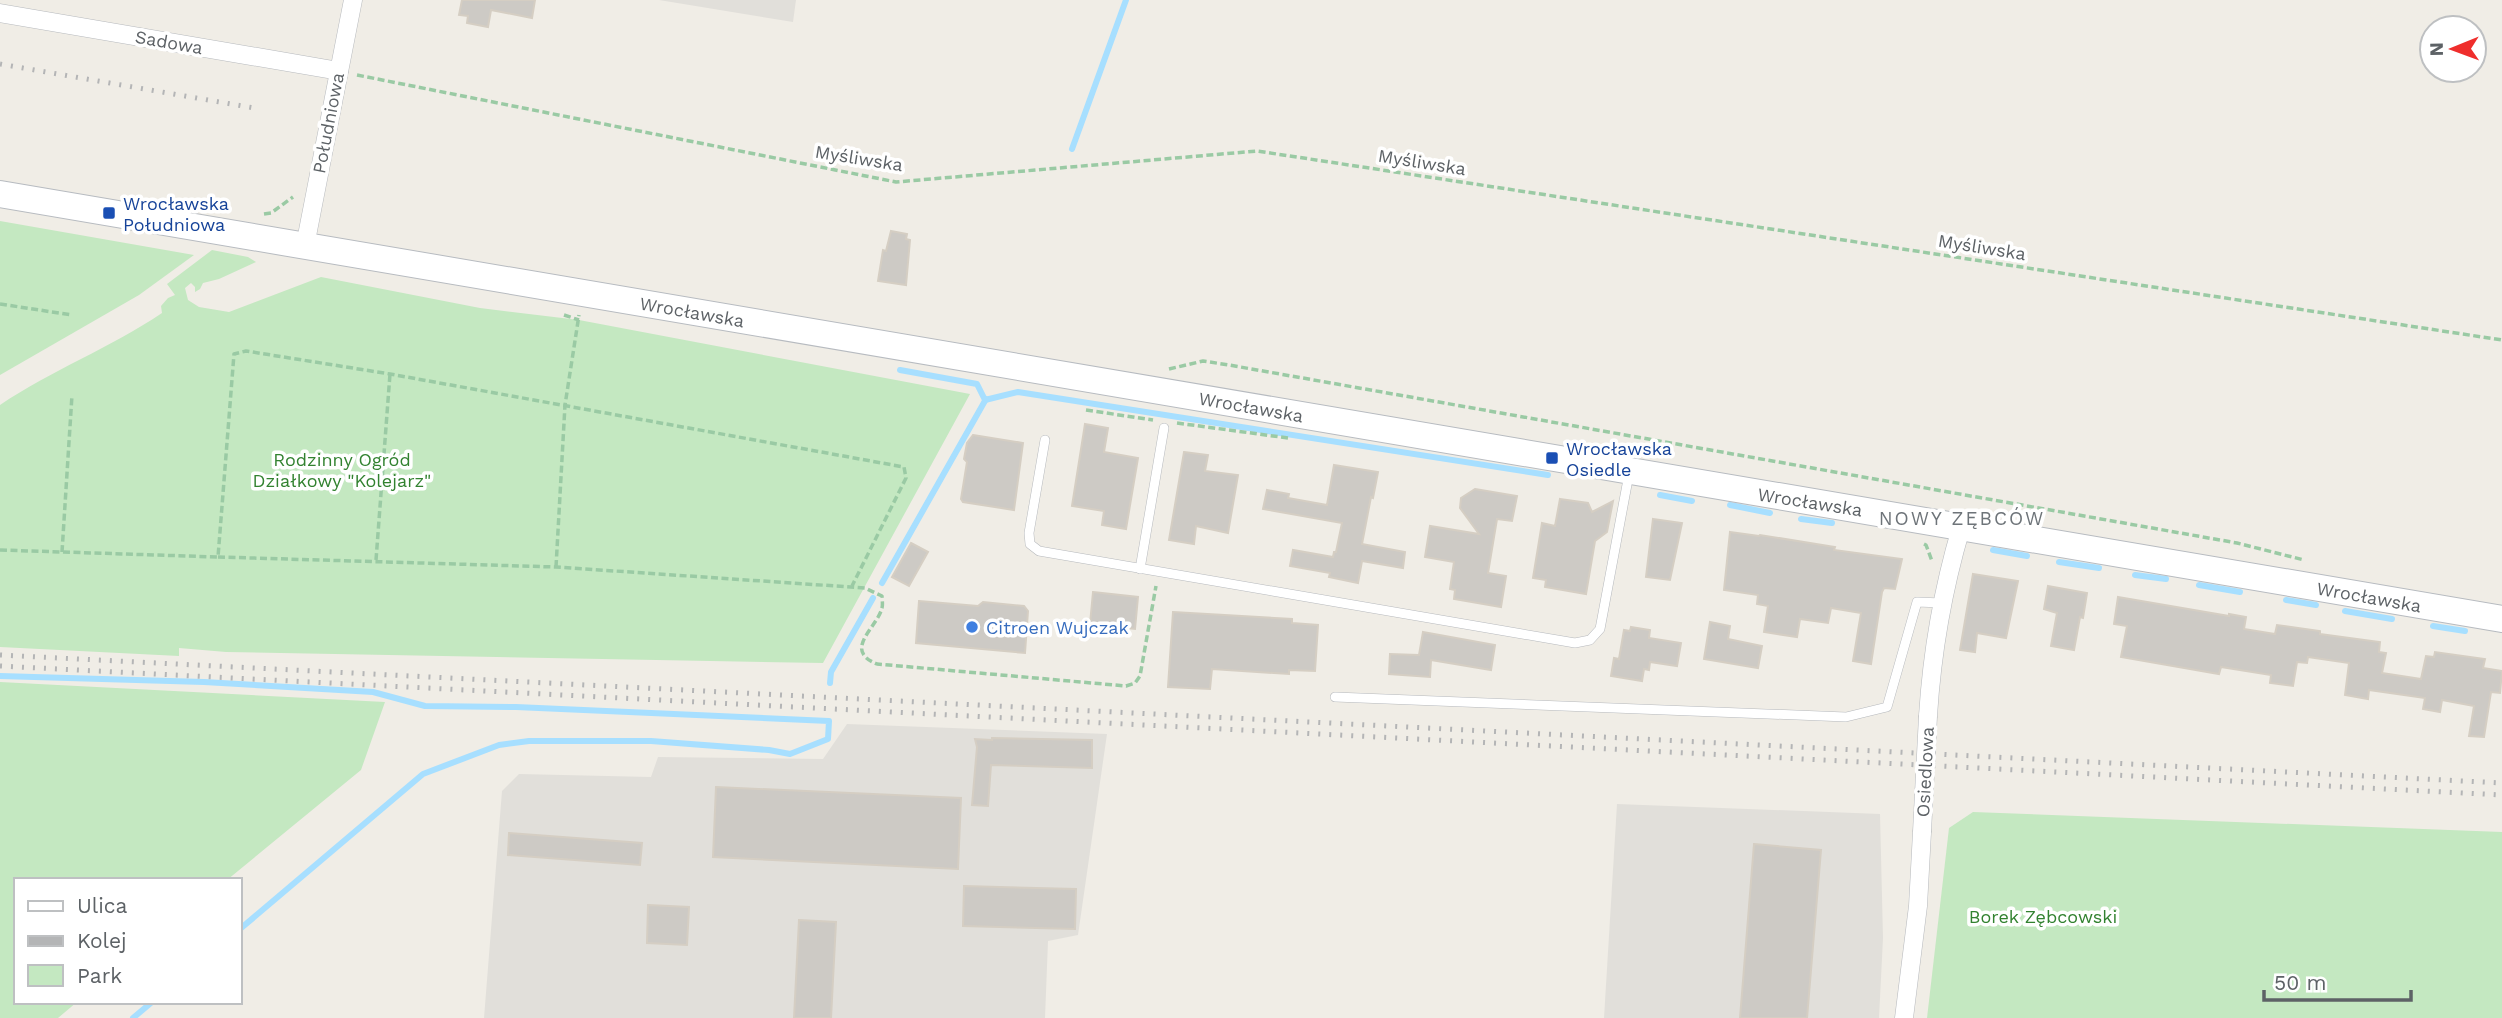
<svg xmlns="http://www.w3.org/2000/svg" width="2502" height="1018" font-family="'Work Sans',sans-serif">
	<rect width="100%" height="100%" fill="#f0ede6"/>
	<!-- industrial -->
	<g fill="#e1dfda">
		<polygon points="659,0 796,0 793,22"/>
		<polygon points="847,724 1107,734 1078,935 1048,941 1045,1018 484,1018 502,791 519,774 651,777 658,757 823,759"/>
		<polygon points="1617,804 1880,814 1883,938 1879,1018 1604,1018"/>
	</g>
	<!-- green -->
	<g fill="#c4e8c1">
		<polygon points="0,221 194,255 139,295 0,375"/>
		<path d="M212 250 248 257 256 262 219 279 203 283 200 289 195 292V287L191 283 185 288 188 300 199 307 229 312 321 277 480 308 579 320 970 394 823 663 226 652 179 648V656L0 647V405C52 370 110 348 162 313L161 306 168 298 175 295 167 284Z"/>
		<polygon points="0,682 385,702 361,770 227,880 16,880 16,1002 77,1002 58,1018 0,1018"/>
		<polygon points="1973,812 2502,832 2502,1018 1927,1018 1949,828"/>
	</g>
	<g fill="none" stroke-linecap="round" stroke-linejoin="round">
		<!-- stream -->
		<g stroke="#a7dfff" stroke-width="6">
			<polyline points="1072,149 1126,0"/>
			<polyline points="900,370 977,384 985,400 1018,392 1548,475"/>
			<polyline points="1660,495 1692,501"/>
			<polyline points="1730,505 1770,513"/>
			<polyline points="1801,519 1832,523"/>
			<polyline points="1993,550 2027,556"/>
			<polyline points="2059,562 2099,568"/>
			<polyline points="2135,575 2166,579"/>
			<polyline points="882,583 986,399"/>
			<polyline points="2199,585 2240,592"/>
			<polyline points="2286,600 2316,605"/>
			<polyline points="2345,611 2392,619"/>
			<polyline points="2433,626 2465,631"/>
			<polyline points="0,676 204,682 373,692 425,706 516,707 829,721 828,739 790,754 769,750 651,741 529,741 499,745 423,774 240,929"/>
			<polyline points="830,683 831,672 873,598"/>
			<polyline points="133,1018 152,1002"/>
		</g>
	</g>
	<!-- building -->
	<g fill="#cdcac5" stroke="#d5cec3" stroke-width="2">
		<polygon points="462,0 535,0 532,18 491,10 488,27 467,23 468,16 459,15"/>
		<polygon points="891,231 907,234 906,239 910,240 906,285 878,281 883,250 886,251"/>
		<polygon points="1085,424 1108,428 1104,452 1138,458 1126,529 1102,525 1104,511 1072,506"/>
		<polygon points="973,435 1023,443 1014,510 963,502 961,499 967,462 964,459 967,443"/>
		<polygon points="1184,452 1208,455 1205,471 1238,475 1228,533 1196,526 1194,544 1169,540"/>
		<polygon points="1334,465 1378,472 1373,498 1371,497 1362,544 1405,552 1403,568 1362,561 1358,583 1329,577 1330,573 1290,566 1293,550 1333,557 1334,552 1336,552 1342,523 1263,509 1267,490 1289,494 1288,498 1327,505"/>
		<polygon points="1475,489 1517,496 1512,521 1497,519 1488,573 1506,576 1501,607 1454,599 1455,590 1450,589 1454,562 1425,557 1430,526 1479,534 1460,508 1461,498"/>
		<polygon points="1560,499 1588,503 1592,512 1613,501 1607,532 1595,541 1586,594 1545,587 1546,580 1533,578 1542,523 1555,526"/>
		<polygon points="1653,519 1682,523 1670,580 1646,577"/>
		<polygon points="1730,532 1759,536 1760,535 1835,547 1834,550 1902,559 1895,589 1884,588 1882,592 1871,664 1853,661 1861,613 1831,608 1828,623 1800,619 1797,637 1764,632 1768,606 1757,604 1758,595 1724,590"/>
		<polygon points="911,543 928,552 909,586 892,577"/>
		<polygon points="1973,574 2018,581 2006,638 1977,633 1975,652 1960,650"/>
		<polygon points="2048,586 2087,593 2083,618 2080,617 2074,650 2051,646 2057,613 2044,609"/>
		<polygon points="1093,592 1138,597 1135,629 1090,624"/>
		<polygon points="2118,597 2229,616 2229,614 2246,617 2244,629 2275,634 2277,625 2320,631 2320,634 2380,642 2379,652 2386,653 2382,673 2421,679 2426,656 2434,657 2435,652 2485,659 2483,668 2502,671 2500,693 2491,692 2484,737 2469,736 2474,706 2442,700 2440,712 2423,709 2425,698 2369,690 2368,699 2345,695 2349,663 2308,657 2307,663 2297,662 2293,686 2270,683 2271,675 2221,667 2219,674 2121,657 2127,626 2114,624"/>
		<polygon points="919,601 978,606 983,602 1024,606 1028,611 1025,653 916,643"/>
		<polygon points="1173,612 1292,619 1292,623 1318,625 1315,671 1289,670 1289,674 1212,669 1210,689 1168,687"/>
		<polygon points="1710,622 1730,626 1728,639 1762,646 1758,668 1704,659"/>
		<polygon points="1631,627 1650,630 1649,638 1681,643 1677,666 1650,662 1649,670 1644,669 1642,681 1611,676 1614,658 1619,659 1624,630 1630,631"/>
		<polygon points="1423,632 1495,645 1491,670 1431,660 1430,677 1389,674 1390,654 1419,655"/>
		<polygon points="992,738 1092,740 1092,768 991,765 988,806 972,805 977,747 975,739 992,740"/>
		<polygon points="716,787 961,798 958,869 713,857"/>
		<polygon points="509,833 642,843 640,865 508,855"/>
		<polygon points="1754,844 1821,850 1807,1018 1740,1018"/>
		<polygon points="964,886 1076,889 1075,929 963,926"/>
		<polygon points="648,905 689,907 687,945 647,943"/>
		<polygon points="799,920 836,922 831,1018 794,1018"/>
	</g>
	<g fill="none" stroke-linecap="round" stroke-linejoin="round">
		<!-- lane casing -->
		<g stroke="#b6b9bd" stroke-width="10">
			<g id="lane">
				<polyline points="1045,440 1029,533 1030,544 1039,551 1575,643 1590,640 1600,629 1629,474"/>
				<polyline points="1140,569 1164,428"/>
				<polyline points="1335,697 1846,717 1887,707 1917,602 1942,603"/>
			</g>
		</g>
		<!-- street casing -->
		<g stroke="#b6b9bd" stroke-width="19">
			<g id="street">
				<polyline points="0,13 339,71"/>
				<polyline points="305,246 353,0"/>
				<path d="M1928 716C1932 652 1943 589 1961 528"/>
				<polyline points="1904,1018 1918,906 1922,832"/>
			</g>
		</g>
		<!-- secondary casing -->
		<g stroke="#b7bbc0" stroke-width="28">
			<polyline id="secondary" points="0,194 2502,619"/>
		</g>
		<!-- path -->
		<g stroke="#9acaa4" stroke-width="3.5" stroke-dasharray="7 3.5" stroke-linecap="butt">
			<polyline points="357,75 896,182 1257,151 2502,340"/>
			<polyline points="264,214 271,213 293,197"/>
			<polyline points="0,304 72,315"/>
			<polyline points="564,315 579,320"/>
			<polyline points="1169,369 1203,361 1229,365 2237,543 2304,560"/>
			<polyline points="1086,410 1153,420"/>
			<polyline points="1177,423 1288,438"/>
			<polyline points="1924,544 1926,545 1932,561"/>
			<polyline points="0,550 218,557 234,354 246,351 390,374 904,467 906,478 852,586"/>
			<polyline points="62,552 72,395"/>
			<path d="M218 557 556 567 865 588 882 596C882 600 883 604 882 608 877 628 842 650 877 664L1126 686 1135 683 1140 676 1156 586"/>
			<polyline points="376,560 390,374"/>
			<polyline points="556,567 565,405 579,315"/>
		</g>
		<!-- lane -->
		<use href="#lane" stroke="#fff" stroke-width="9"/>
		<!-- street -->
		<use href="#street" stroke="#fff" stroke-width="18"/>
		<!-- secondary -->
		<use href="#secondary" stroke="#fff" stroke-width="26"/>
		<!-- rail -->
		<g stroke="#b4b5b6" stroke-width="5" stroke-dasharray="2 9" stroke-linecap="butt">
			<polyline points="0,64 260,109"/>
			<polyline points="0,655 2502,783"/>
			<polyline points="0,666 2502,795"/>
		</g>
		<!-- street-bridge casing -->
		<g stroke="#b6b9bd" stroke-width="19" stroke-linecap="butt">
			<polyline id="street-bridge" points="1922,832 1928,716"/>
		</g>
		<!-- street-bridge -->
		<use href="#street-bridge" stroke="#fff" stroke-width="18"/>
	</g>
	<!-- markers -->
	<g fill="#1a4fb4" stroke="#fff" stroke-width="2.5">
		<rect x="102" y="206" width="14" height="14" rx="3.5"/>
		<rect x="1545" y="451" width="14" height="14" rx="3.5"/>
	</g>
	<circle fill="#3f7fe0" stroke="#fff" stroke-width="2.5" cx="972" cy="627" r="7"/>
	<g text-anchor="middle" dominant-baseline="central" stroke-width="7" stroke-linejoin="round" paint-order="stroke">
		<!-- street labels -->
		<g font-size="18" fill="#5d6266" stroke="#fff">
			<text transform="translate(169 42) rotate(10)">Sadowa</text>
			<text transform="translate(328 123) rotate(-79)">Południowa</text>
			<text transform="translate(859 158) rotate(9)">Myśliwska</text>
			<text transform="translate(1422 162) rotate(9)">Myśliwska</text>
			<text transform="translate(1982 247) rotate(9)">Myśliwska</text>
			<text transform="translate(692 312) rotate(10)">Wrocławska</text>
			<text transform="translate(1251 407) rotate(10)">Wrocławska</text>
			<text transform="translate(1810 502) rotate(9)">Wrocławska</text>
			<text transform="translate(2369 597) rotate(10)">Wrocławska</text>
			<text transform="translate(1925 772) rotate(-87)">Osiedlowa</text>
		</g>
		<!-- transit labels -->
		<g font-size="18" fill="#164399" stroke="#fff" text-anchor="start">
			<text x="123" y="203">Wrocławska<tspan x="123" dy="21">Południowa</tspan></text>
			<text x="1566" y="448">Wrocławska<tspan x="1566" dy="21">Osiedle</tspan></text>
		</g>
		<!-- park labels -->
		<g font-size="18" fill="#328230" stroke="#fff">
			<text x="342" y="459">Rodzinny Ogród<tspan x="342" dy="21">Działkowy "Kolejarz"</tspan></text>
			<text x="2043" y="916">Borek Zębcowski</text>
		</g>
		<!-- shop labels -->
		<g font-size="18" fill="#366cbe" stroke="#fff" text-anchor="start">
			<text x="986" y="627">Citroen Wujczak</text>
		</g>
		<!-- neighbourhood labels -->
		<g font-size="19" letter-spacing="2" fill="#6e7479" stroke="#fff">
			<text x="1962" y="518">NOWY ZĘBCÓW</text>
		</g>
	</g>
	<!-- legend -->
	<rect x="14" y="878" width="228" height="126" fill="#ffffff" stroke="#bec0c2" stroke-width="2"/>
	<rect x="28" y="901" width="35" height="10" fill="#ffffff" stroke="#bec0c2" stroke-width="2"/>
	<text x="77" y="913" font-size="21" fill="#5d6266">Ulica</text>
	<rect x="28" y="936" width="35" height="10" fill="#b4b5b6" stroke="#bec0c2" stroke-width="2"/>
	<text x="77" y="948" font-size="21" fill="#5d6266">Kolej</text>
	<rect x="28" y="965" width="35" height="21" fill="#c4e8c1" stroke="#bec0c2" stroke-width="2"/>
	<text x="77" y="983" font-size="21" fill="#5d6266">Park</text>
	<!-- north arrow -->
	<g transform="translate(2453 49) rotate(269)"><circle r="33" fill="#ffffff" stroke="#bec0c2" stroke-width="2"/>
	<path d="M0-5L12 26L0 18L-12 26Z" fill="#ef2e2c"/>
	<text y="-10" font-size="19" font-weight="bold" text-anchor="middle" fill="#5d6266">N</text>
	</g>
	<!-- scale -->
	<path d="M2264 990v10h147v-10" fill="none" stroke="#5d6266" stroke-width="3.5"/>
	<text x="2274" y="990" font-size="21" fill="#5d6266" stroke="#ffffff" stroke-width="5" paint-order="stroke">50 m</text>
</svg>
